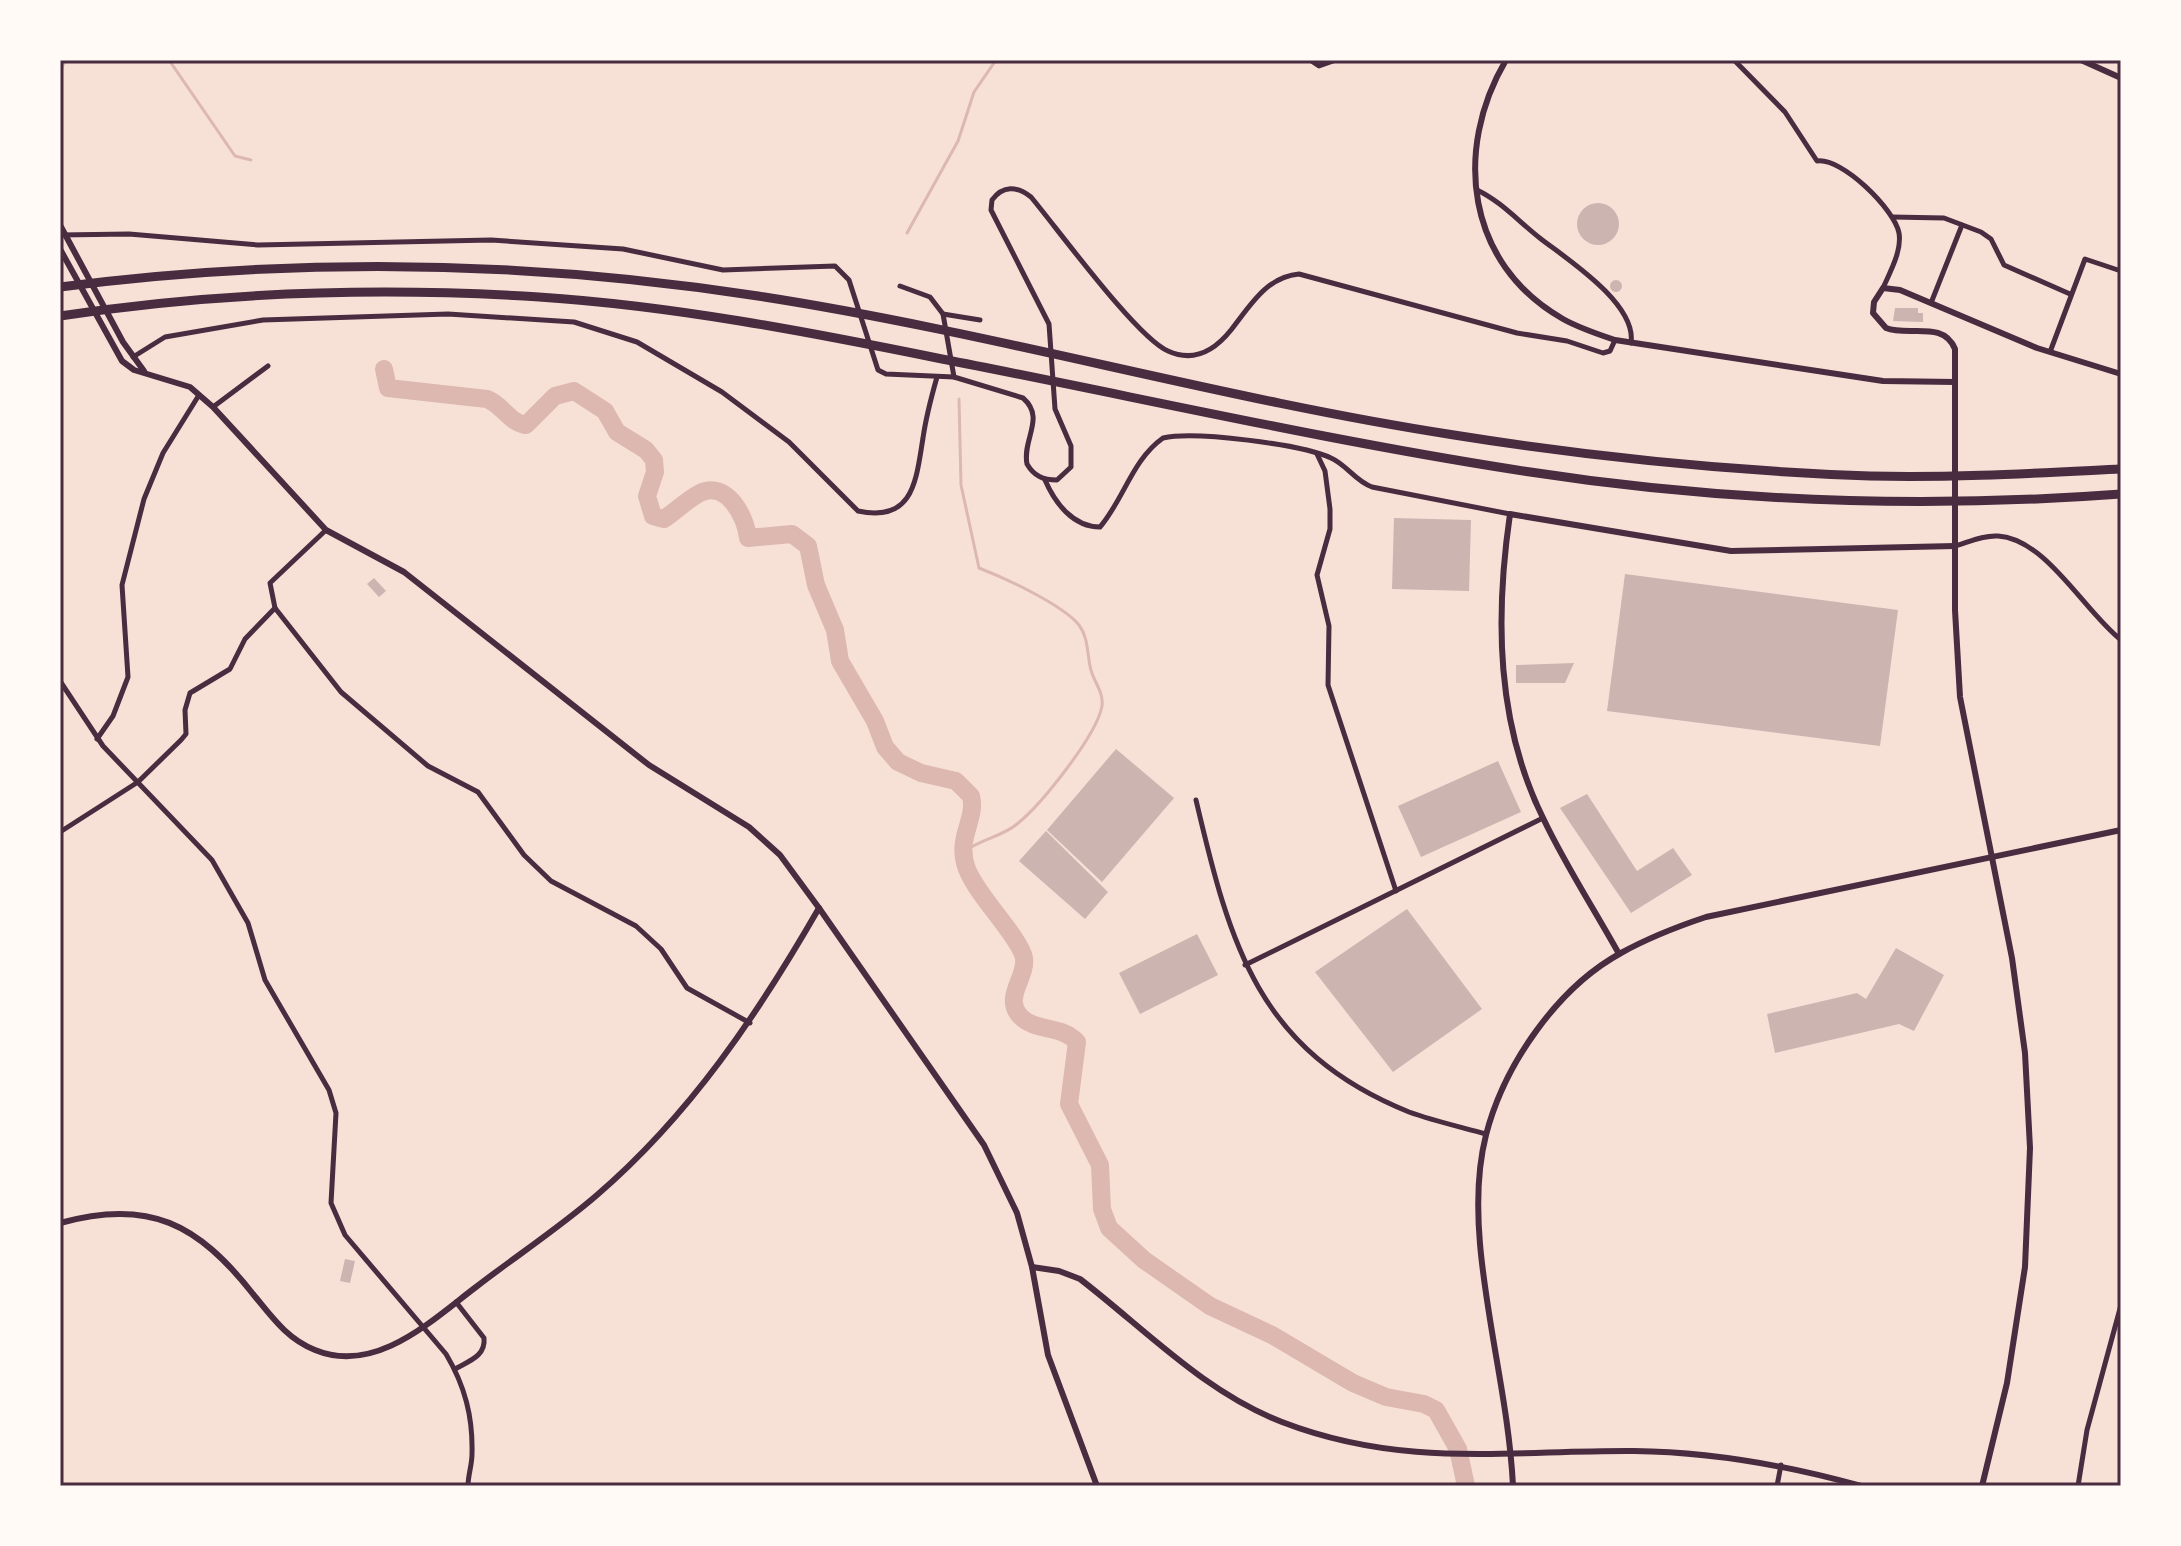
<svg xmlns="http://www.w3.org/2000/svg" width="2181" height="1546" font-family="Georgia,serif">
	<rect width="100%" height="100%" fill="#f7e1d7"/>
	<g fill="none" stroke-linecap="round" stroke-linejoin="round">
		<!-- stream -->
		<g stroke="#dcb8b0" stroke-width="3">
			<polyline points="169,60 235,156 251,160"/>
			<polyline points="60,73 65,60"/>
			<polyline points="907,233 958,141 974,92 996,60"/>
			<path d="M959 399 961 485 979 568C1005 578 1063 605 1079 625 1088 637 1087 651 1090 666 1092 680 1104 691 1102 706 1097 735 1041 805 1017 824 1002 837 980 839 964 852"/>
		</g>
		<!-- river -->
		<path stroke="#dcb8b0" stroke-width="18" d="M384 369 388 388 487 399C503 405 508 422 526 425L555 396 574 391 605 411 617 432 646 450 654 460 655 472 647 496 653 516 664 519C676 511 688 499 700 493 727 480 746 517 748 538L792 534 808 546 816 585 835 630 840 661 875 721 885 747 898 762 921 773 956 781 971 796C977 820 955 838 967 869 977 896 1020 937 1024 958 1027 978 1002 998 1021 1017 1036 1032 1062 1025 1077 1042L1069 1104 1100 1165 1102 1209 1109 1228 1144 1260 1210 1306 1272 1335 1353 1383 1386 1397 1424 1404 1436 1410 1458 1449 1466 1486"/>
	</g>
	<!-- building -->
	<g fill="#ccb4b1">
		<circle cx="1598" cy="224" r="21"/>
		<circle cx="1616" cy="286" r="6"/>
		<polygon points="1895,308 1918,308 1918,313 1923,313 1923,322 1893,321"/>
		<polygon points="1394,518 1471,520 1469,591 1392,589"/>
		<polygon points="1625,574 1898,610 1880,746 1607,711"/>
		<polygon points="374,578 386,591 379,597 367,584"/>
		<polygon points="1574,663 1565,683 1516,683 1516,665"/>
		<polygon points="1116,749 1174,798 1102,882 1047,830"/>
		<polygon points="1498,761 1521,812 1421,857 1398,806"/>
		<polygon points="1587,794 1637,871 1673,848 1692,875 1631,913 1560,808"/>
		<polygon points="1046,831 1108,892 1085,919 1019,861"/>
		<polygon points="1407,909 1482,1009 1393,1072 1315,972"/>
		<polygon points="1197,934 1218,975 1140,1014 1119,973"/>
		<polygon points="1896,948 1944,975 1914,1031 1899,1024 1775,1053 1767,1014 1857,993 1866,999"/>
		<polygon points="345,1259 355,1261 350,1283 340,1281"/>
	</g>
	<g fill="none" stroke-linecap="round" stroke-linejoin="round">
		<!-- minor -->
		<g stroke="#4a2c40" stroke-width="5">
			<polyline points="1310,60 1319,66 1336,60"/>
			<path d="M1734 60 1785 112 1817 161C1842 157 1895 210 1899 233 1902 251 1890 272 1883 288"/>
			<path d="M1477 190C1502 202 1519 222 1541 239 1567 259 1637 304 1631 343"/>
			<polyline points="1892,217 1944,218 1981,232 1991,239 2004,265 2070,294"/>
			<path d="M60 235 129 234 258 245 491 240 623 249 723 270 835 266 849 280 878 370 886 374 954 377 1023 398C1046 418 1022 439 1027 464 1034 476 1043 480 1057 480L1071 467V446L1055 409 1049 324 991 210 992 200C1003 185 1017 186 1031 197 1057 228 1137 338 1168 351 1194 363 1215 350 1231 330 1250 306 1266 277 1299 274L1517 333 1567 341 1603 353 1610 351 1615 340"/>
			<polyline points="900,286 930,297 943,314 954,377"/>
			<polyline points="1931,303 1962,225"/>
			<polyline points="943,314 980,320"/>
			<polyline points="2050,352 2085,259 2121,271"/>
			<path d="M133 357 165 337 263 320 448 314 574 322 637 342 722 392 789 442 858 511C914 523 916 480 923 438 926 417 931 398 937 377"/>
			<polyline points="213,407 268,366"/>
			<polyline points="1317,454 1325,471 1330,509 1330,529 1317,575 1329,626 1328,685 1396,891"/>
			<path d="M1045 480C1055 503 1073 527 1100 527 1124 499 1132 460 1163 438 1195 431 1301 444 1331 458 1347 465 1355 481 1372 487L1510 514"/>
			<polyline points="326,530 270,583 275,608 341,692 428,766 478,792 524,855 551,881 636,926 661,949 687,988 750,1023"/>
			<path d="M1955 546C1969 542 1983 535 1998 536 2046 539 2084 611 2121 640"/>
			<path d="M60 681 103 746 212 860 248 923 265 980 329 1090 336 1113 331 1203 345 1235 446 1354C465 1386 473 1417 472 1454 472 1465 468 1475 468 1486"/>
			<polyline points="97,739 113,716 128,677 122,585 144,499 163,453 199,395"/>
			<path d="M1196 800C1230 945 1258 1051 1409 1112 1434 1121 1461 1127 1486 1134"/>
			<polyline points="60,832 138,782 181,740 186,734 185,710 190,693 230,669 245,639 275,608"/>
			<polyline points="1245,965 1543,818"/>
			<path d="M455 1369C469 1361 486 1356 484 1338L456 1302"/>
			<polyline points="1777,1486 1781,1465"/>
			<polyline points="2078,1486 2087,1430 2121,1305"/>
		</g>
		<!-- tertiary -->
		<g stroke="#4a2c40" stroke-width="6">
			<path d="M1506 60C1453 150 1466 264 1563 319 1579 328 1597 334 1615 340L1883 381 1955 382"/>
			<polyline points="2081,60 2121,78"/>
			<polyline points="60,225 123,342 144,371"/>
			<polyline points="60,249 122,361 134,370 190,387 213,407 326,530 404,572 649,765 749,827 780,855 819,908 984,1145 1017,1213 1032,1267 1048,1355 1097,1486"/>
			<path d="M1619 954C1594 909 1566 866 1544 820 1496 724 1495 617 1510 514L1731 551 1955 546"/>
			<path d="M60 1223C149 1198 198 1224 253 1294 272 1317 287 1339 315 1350 376 1375 432 1320 476 1287 516 1256 559 1228 597 1195 690 1115 758 1014 819 908"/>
			<path d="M1032 1267 1059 1271 1080 1279C1145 1329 1204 1392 1282 1422 1404 1469 1509 1450 1634 1451 1712 1452 1786 1465 1861 1486"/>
			<path d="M1513 1486C1509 1405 1487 1325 1480 1244 1477 1209 1477 1170 1486 1135 1504 1065 1557 988 1621 953 1648 938 1676 927 1706 917L2121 830"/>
			<path d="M1982 1486 2007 1383 2025 1267 2030 1148 2025 1053 2012 958 1960 697 1955 610V349C1943 320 1909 337 1886 328L1873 313 1874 302 1883 288 1900 290 2037 348 2121 374"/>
		</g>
		<!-- motorway -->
		<g stroke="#4a2c40" stroke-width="9">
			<path d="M60 287C292 257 527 260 758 296 992 332 1220 399 1454 435 1592 457 1731 471 1870 476 1954 478 2038 473 2121 469"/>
			<path d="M60 316C218 292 380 287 539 297 675 306 809 332 942 359 1133 396 1324 440 1517 470 1714 501 1921 509 2121 494"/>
		</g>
	</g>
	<!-- border -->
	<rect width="2181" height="1546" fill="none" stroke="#fffaf5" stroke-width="124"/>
	<rect x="62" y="62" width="2057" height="1422" fill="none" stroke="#4a2c40" stroke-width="3"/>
</svg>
